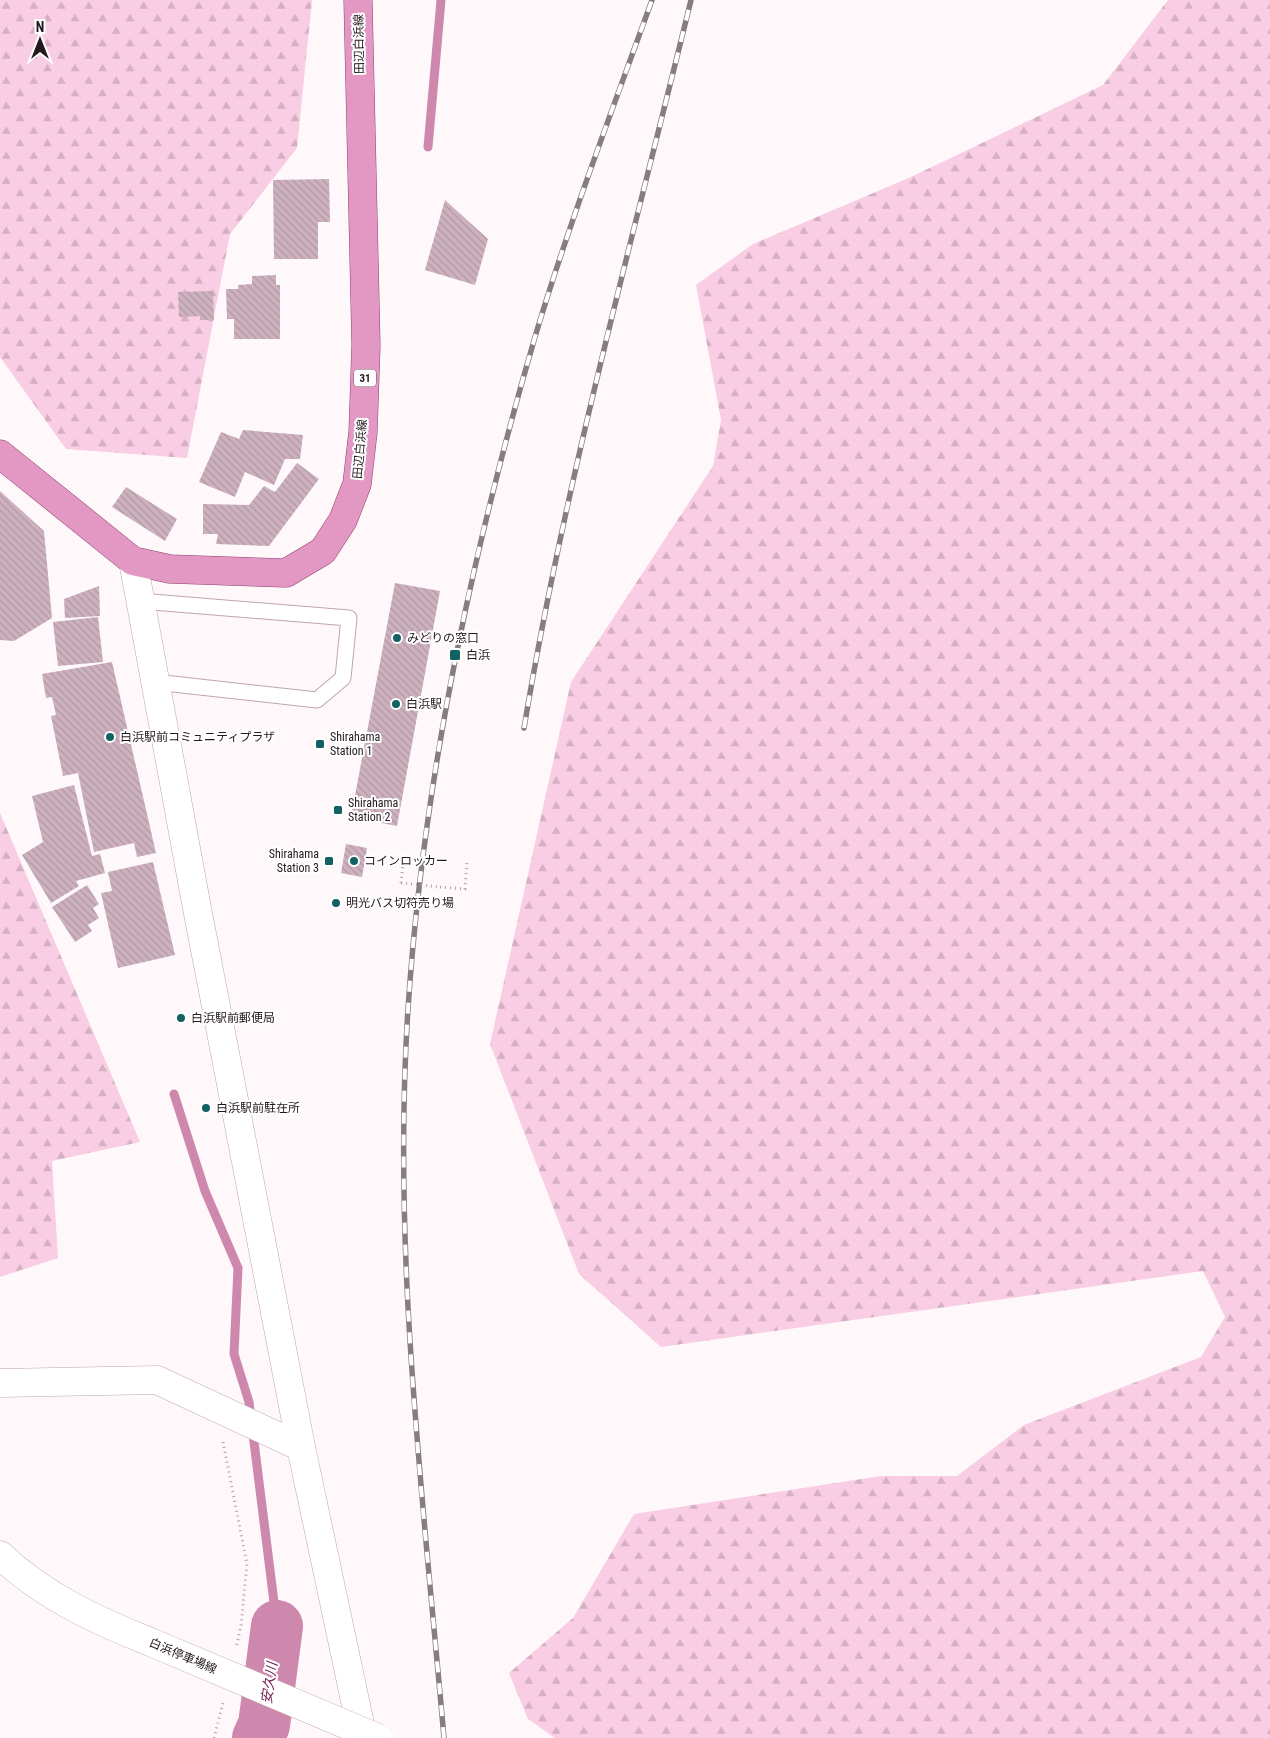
<svg xmlns="http://www.w3.org/2000/svg" width="1270" height="1738" font-family="'Roboto Condensed','Noto Sans JP',sans-serif">
	<defs>
		<pattern id="forest-firs" width="22" height="20" patternUnits="userSpaceOnUse" patternTransform="scale(1.25)"><rect width="22" height="20" fill="#f9cde3"/><path d="M5 1l3.5 6h-7zM16 11l3.5 6h-7z" fill="#d5afc2"/></pattern>
		<pattern id="building-back-hatch" width="6" height="6" patternUnits="userSpaceOnUse" patternTransform="scale(1.25)"><rect width="6" height="6" fill="#cdb1be"/><path d="M-1 5l2 2M0 0l6 6M5-1l2 2" fill="none" stroke="#b098a3"/></pattern>
	</defs>
	<rect width="100%" height="100%" fill="#fef8fb"/>
	<!-- forest -->
	<g fill="url(#forest-firs)">
		<polygon points="0,0 312,0 297,148 230,234 187,458 66,449 0,357"/>
		<polygon points="1168,0 1270,0 1270,1738 555,1738 528,1719 509,1673 573,1618 634,1514 881,1476 957,1476 1024,1425 1201,1357 1225,1317 1203,1271 661,1347 579,1274 490,1044 571,682 713,466 721,420 696,285 753,244 911,177 1103,85"/>
		<polygon points="0,813 140,1142 52,1161 58,1258 0,1277"/>
	</g>
	<g fill="none" stroke-linecap="round" stroke-linejoin="round">
		<!-- stream -->
		<g stroke="#cf88ad" stroke-width="9">
			<polyline points="428,147 441,0"/>
			<polyline points="174,1094 205,1191 238,1268 234,1354 249,1402 277,1626"/>
		</g>
		<!-- river -->
		<polyline stroke="#cf88ad" stroke-width="52" points="258,1738 264,1725 277,1626"/>
	</g>
	<!-- building -->
	<g fill="url(#building-back-hatch)">
		<polygon points="329,179 330,222 318,222 318,259 274,259 273,180"/>
		<polygon points="445,200 488,239 475,285 425,270"/>
		<polygon points="276,275 276,285 280,285 280,339 234,339 234,319 227,319 226,289 238,289 238,285 252,284 252,276"/>
		<polygon points="213,291 214,320 200,320 200,316 179,317 178,292"/>
		<polygon points="243,430 303,435 300,459 285,459 274,485 245,472 235,497 199,482 221,432 239,439"/>
		<polygon points="297,463 319,479 269,546 216,544 218,534 203,534 203,504 249,505 264,486 275,492"/>
		<polygon points="126,487 177,519 165,541 112,507"/>
		<polygon points="0,491 44,531 52,618 14,641 0,640"/>
		<polygon points="395,583 440,591 397,826 351,817"/>
		<polygon points="99,586 100,616 65,618 64,599"/>
		<polygon points="98,617 103,662 58,666 53,622"/>
		<polygon points="112,662 156,853 137,857 134,843 94,852 78,773 63,776 51,716 56,715 52,697 46,698 42,674"/>
		<polygon points="74,785 92,856 100,854 105,873 76,881 79,886 51,903 22,855 43,842 32,796"/>
		<polygon points="346,844 367,848 362,877 341,873"/>
		<polygon points="153,862 175,955 118,968 101,893 112,891 108,872"/>
		<polygon points="87,885 99,904 93,908 99,918 88,925 92,931 75,942 52,907"/>
	</g>
	<g fill="none" stroke-linecap="round" stroke-linejoin="round">
		<!-- lane casing -->
		<g stroke="#c0a4b1" stroke-width="17">
			<polyline id="lane" points="140,601 349,618 343,678 317,700 155,682"/>
		</g>
		<!-- street casing -->
		<g stroke="#c0a4b1" stroke-width="29">
			<g id="street">
				<polyline points="133,561 197,908 301,1447 363,1738"/>
				<polyline points="0,1383 157,1380 301,1447"/>
			</g>
		</g>
		<!-- secondary casing -->
		<g stroke="#c0a4b1" stroke-width="29">
			<path id="secondary" d="M0 1555C42 1595 95 1620 148 1641"/>
		</g>
		<!-- primary casing -->
		<g stroke="#923f6f" stroke-width="29">
			<polyline id="primary" points="0,454 133,561 170,569 286,573 323,551 343,520 357,484 363,432 366,345 358,0"/>
		</g>
		<!-- path -->
		<g stroke="#aba4a7" stroke-width="3" stroke-dasharray="1 4" stroke-linecap="butt">
			<polyline points="401,883 404,855"/>
			<polyline points="440,887 465,889 467,861"/>
			<polyline points="223,1442 247,1564 241,1626 236,1648"/>
			<polyline points="214,1738 223,1703"/>
		</g>
		<!-- lane -->
		<use href="#lane" stroke="#fff" stroke-width="15"/>
		<!-- street -->
		<use href="#street" stroke="#fff" stroke-width="28"/>
		<!-- secondary -->
		<use href="#secondary" stroke="#fff" stroke-width="28"/>
		<!-- primary -->
		<use href="#primary" stroke="#e298c3" stroke-width="28"/>
		<!-- rail casing -->
		<g stroke="#857d81" stroke-width="5.5">
			<g id="rail">
				<path d="M524 728C565 482 632 242 691 0"/>
				<path d="M444 1738C423 1496 392 1253 408 1009 423 781 471 556 535 337 569 223 612 111 652 0"/>
			</g>
		</g>
		<!-- rail -->
		<use href="#rail" stroke="#fff" stroke-width="4" stroke-dasharray="11" stroke-linecap="butt"/>
		<!-- secondary-bridge casing -->
		<g stroke="#c0a4b1" stroke-width="29" stroke-linecap="butt">
			<polyline id="secondary-bridge" points="148,1641 378,1738"/>
		</g>
		<!-- path-bridge -->
		<polyline stroke="#aba4a7" stroke-width="3" stroke-dasharray="1 4" stroke-linecap="butt" points="401,883 440,887"/>
		<!-- secondary-bridge -->
		<use href="#secondary-bridge" stroke="#fff" stroke-width="28"/>
	</g>
	<!-- markers -->
	<g fill="#126264" stroke="#fff" stroke-width="2">
		<circle cx="397" cy="638" r="5"/>
		<rect x="449" y="649" width="12" height="12" rx="2.5"/>
		<circle cx="396" cy="704" r="5"/>
		<circle cx="110" cy="737" r="5"/>
		<rect x="315" y="739" width="10" height="10" rx="2.5"/>
		<rect x="333" y="805" width="10" height="10" rx="2.5"/>
		<rect x="324" y="856" width="10" height="10" rx="2.5"/>
		<circle cx="354" cy="861" r="5"/>
		<circle cx="336" cy="903" r="5"/>
		<circle cx="181" cy="1018" r="5"/>
		<circle cx="206" cy="1108" r="5"/>
	</g>
	<g text-anchor="middle" dominant-baseline="central" stroke-width="4" stroke-linejoin="round" paint-order="stroke">
		<!-- shield labels -->
		<rect fill="#fff" stroke="#645d61" stroke-width="1" x="354" y="369.5" width="22" height="17" rx="4"/>
		<g font-size="11" font-weight="bold" fill="#22181d">
			<text x="365" y="378">31</text>
		</g>
		<!-- street labels -->
		<g font-size="12" fill="#22181d" stroke="#fff">
			<text transform="translate(359 44) rotate(-91)">田辺白浜線</text>
			<text transform="translate(360 449) rotate(-85)">田辺白浜線</text>
			<text transform="translate(183 1656) rotate(23)">白浜停車場線</text>
		</g>
		<!-- poi labels -->
		<g font-size="12" fill="#22181d" stroke="#fff" text-anchor="start">
			<text x="407" y="638">みどりの窓口</text>
			<text x="466" y="655">白浜</text>
			<text x="406" y="704">白浜駅</text>
			<text x="120" y="737">白浜駅前コミュニティプラザ</text>
			<text x="330" y="737">Shirahama<tspan x="330" dy="14">Station 1</tspan></text>
			<text x="348" y="803">Shirahama<tspan x="348" dy="14">Station 2</tspan></text>
			<text x="319" y="854" text-anchor="end">Shirahama<tspan x="319" dy="14">Station 3</tspan></text>
			<text x="364" y="861">コインロッカー</text>
			<text x="346" y="903">明光バス切符売り場</text>
			<text x="191" y="1018">白浜駅前郵便局</text>
			<text x="216" y="1108">白浜駅前駐在所</text>
		</g>
		<!-- water labels -->
		<g font-size="14" font-style="italic" fill="#711d50" stroke="#fff">
			<text transform="translate(269 1683) rotate(-82)">安久川</text>
		</g>
	</g>
	<!-- north arrow -->
	<g transform="translate(40 40)" stroke="#ffffff" stroke-width="4" paint-order="stroke">
	<path d="M0-4L9 19L0 12L-9 19Z" fill="#22181d"/>
	<text y="-8" font-size="14" font-weight="bold" text-anchor="middle" fill="#22181d">N</text>
	</g>
</svg>
